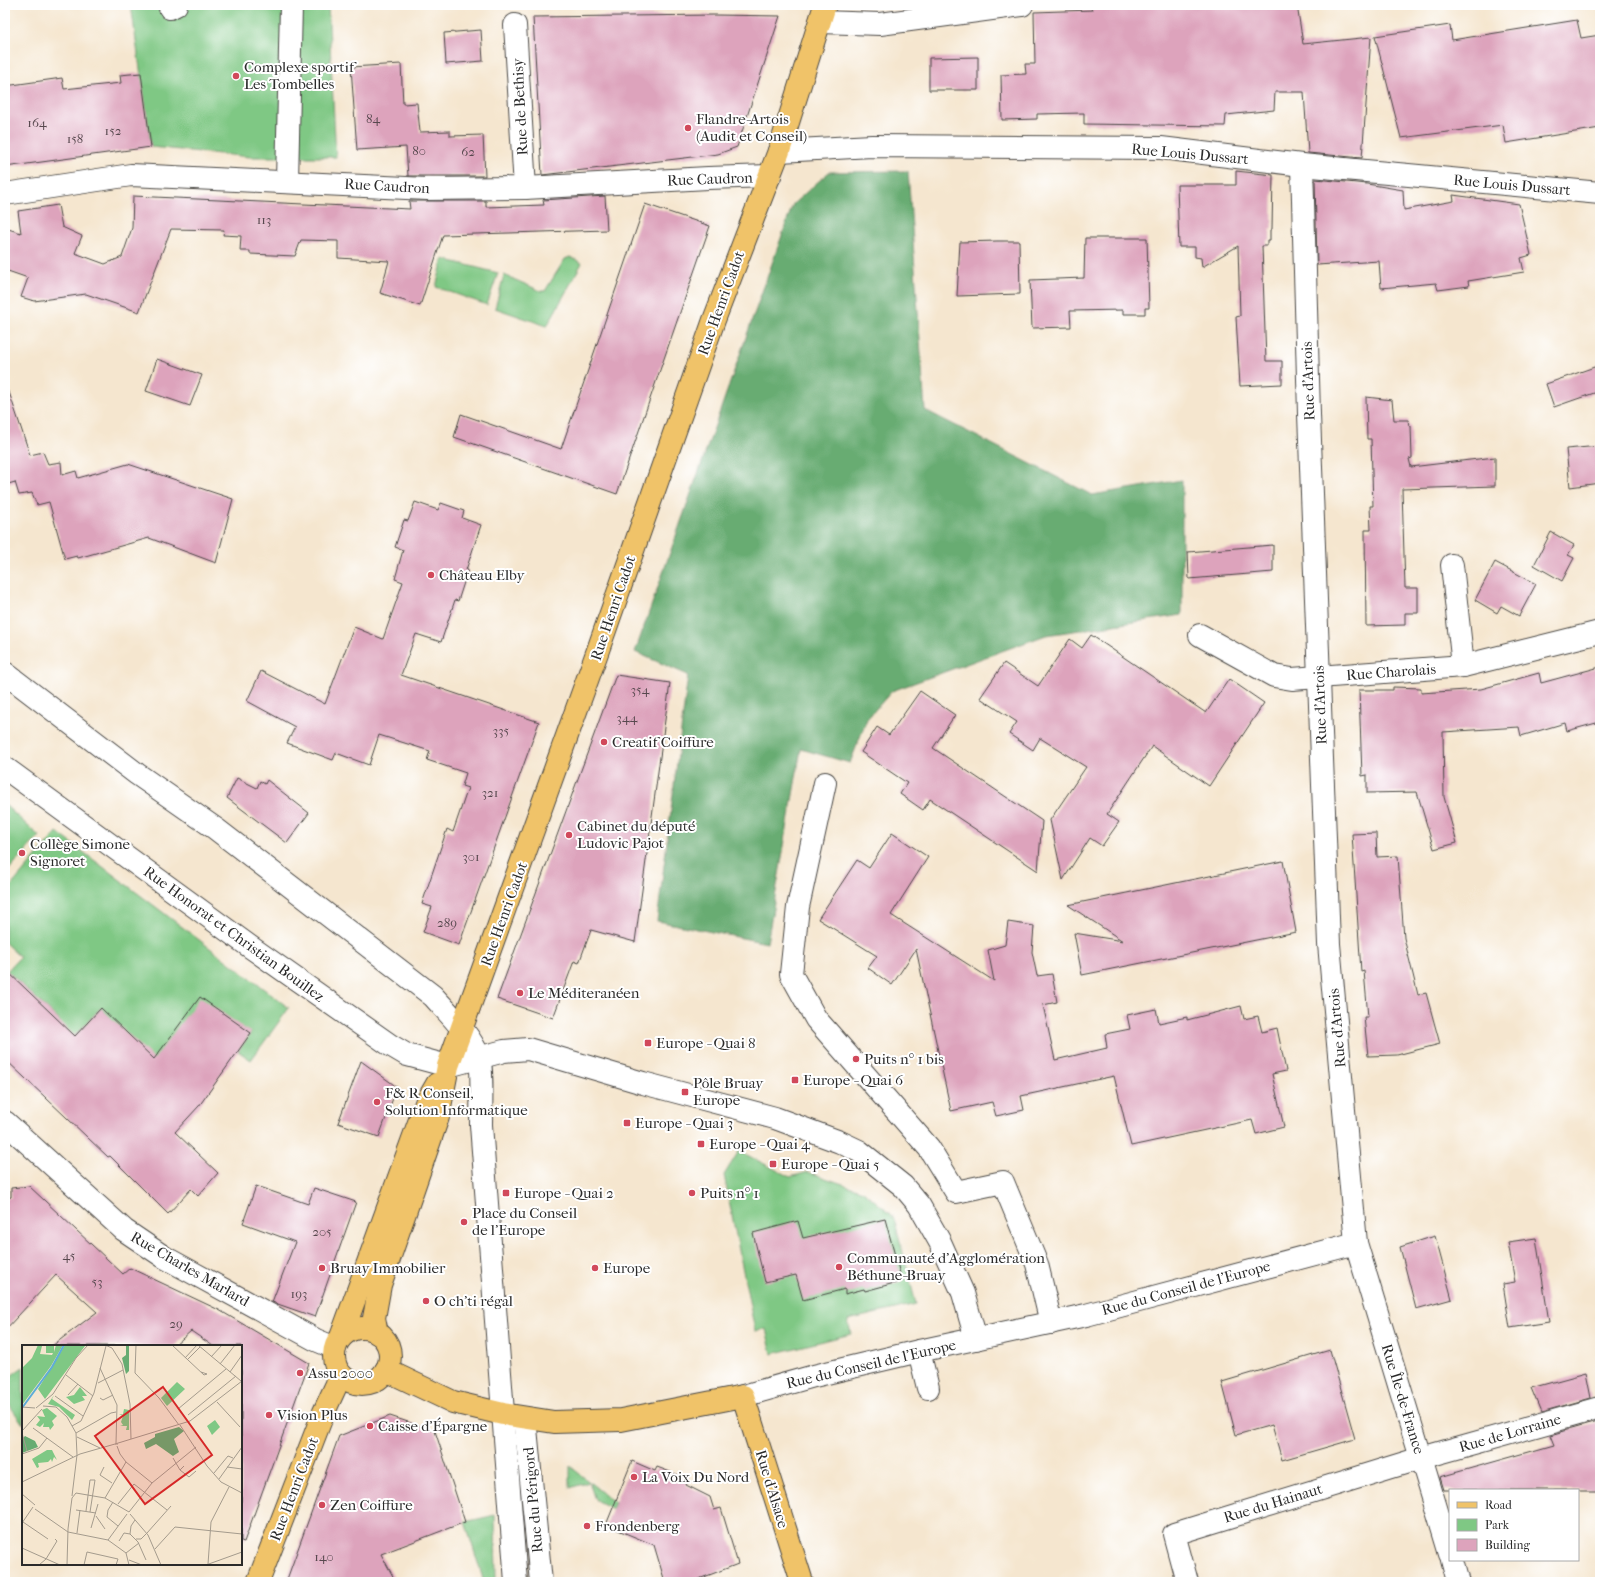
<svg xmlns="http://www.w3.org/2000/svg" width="1605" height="1587" font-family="'IM FELL French Canon',serif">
	<rect width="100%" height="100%" fill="#fff"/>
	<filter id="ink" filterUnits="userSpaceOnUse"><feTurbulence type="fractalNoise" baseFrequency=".025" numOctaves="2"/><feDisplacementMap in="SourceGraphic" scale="8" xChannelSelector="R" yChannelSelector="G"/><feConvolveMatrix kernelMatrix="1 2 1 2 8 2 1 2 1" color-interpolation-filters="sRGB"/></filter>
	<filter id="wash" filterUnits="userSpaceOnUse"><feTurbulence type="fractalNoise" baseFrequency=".012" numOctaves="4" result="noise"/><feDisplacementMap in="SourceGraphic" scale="16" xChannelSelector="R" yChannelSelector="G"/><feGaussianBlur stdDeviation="0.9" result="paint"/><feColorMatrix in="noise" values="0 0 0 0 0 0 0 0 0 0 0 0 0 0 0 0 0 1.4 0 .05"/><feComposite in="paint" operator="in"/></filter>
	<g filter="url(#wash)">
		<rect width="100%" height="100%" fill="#f5e6cf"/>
		<!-- green -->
		<g fill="#7fc884" stroke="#557a58">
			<polygon points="131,5 328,5 336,157 250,157 151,147"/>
			<polygon points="570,257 582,263 547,326 495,308 504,275 541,291 545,291 565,259"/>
			<polygon points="443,259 498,273 487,305 436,287"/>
			<polygon points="5,805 39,836 5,874"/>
			<polygon points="57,832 289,1008 251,1060 238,1051 251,1033 153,1061 101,1008 66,1045 59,1020 7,971 20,957 5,943 5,893"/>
			<polygon points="739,1151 790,1177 808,1172 863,1191 891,1214 895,1222 916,1304 848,1320 851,1334 772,1354 766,1329 755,1331 724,1175"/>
			<polygon points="23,1367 23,1424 5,1399 5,1380"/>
			<polygon points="570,1466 610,1499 615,1502 613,1509 595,1500 589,1482 570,1488"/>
			<polygon points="495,1515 496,1582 484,1582 465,1522"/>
		</g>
		<!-- forest -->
		<polygon fill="#67ac72" stroke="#496c4e" points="908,171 925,410 1092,495 1182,480 1182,615 1046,635 892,691 867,719 850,763 801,749 767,943 657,921 688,675 635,652 793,204 829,172"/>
		<g id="blocks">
			<!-- building -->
			<g fill="#dda3bc">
				<polygon points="1106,5 1297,5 1303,44 1371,37 1362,158 1308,153 1304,92 1275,92 1274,110 1226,115 1225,126 1084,124 1084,113 1037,114 1037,119 1002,120 1001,75 1026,74 1025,64 1035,64 1034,12 1092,10 1091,7"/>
				<polygon points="715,15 780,16 737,147 718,154 542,175 533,17"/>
				<polygon points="1577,20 1581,38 1600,35 1600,128 1506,143 1503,125 1401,138 1375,36 1450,25 1452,40"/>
				<polygon points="481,30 483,61 446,64 444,33"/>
				<polygon points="978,57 978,90 929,90 929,58"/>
				<polygon points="401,64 403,104 417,103 420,132 450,131 450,136 483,135 485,176 408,176 406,147 357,150 351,67"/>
				<polygon points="141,73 151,147 5,167 5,86 62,78 64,89 121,83 120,75"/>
				<polygon points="1236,171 1273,175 1272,229 1270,230 1270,240 1267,240 1267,246 1262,246 1266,361 1282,361 1282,384 1240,386 1236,317 1240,316 1238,246 1202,267 1201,258 1195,257 1195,247 1179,247 1177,185 1236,185"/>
				<polygon points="1315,179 1367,184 1403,190 1404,210 1454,201 1453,195 1519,204 1531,255 1521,258 1524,272 1468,281 1469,286 1438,290 1436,283 1381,288 1379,261 1317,265"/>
				<polygon points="133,196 410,209 409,201 486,201 486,207 544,205 543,200 605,196 607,230 443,235 420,306 380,293 389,261 338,258 338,241 301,240 295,256 250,254 250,251 240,251 241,236 223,235 224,230 171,229 139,312 86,294 34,301 21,297 28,278 5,270 5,228 21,233 18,211 58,205 62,227 82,236 75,253 105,264 122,257 132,228"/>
				<polygon points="645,204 710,226 617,494 454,437 461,414 561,449"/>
				<polygon points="1085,238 1147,238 1149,308 1145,308 1145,314 1123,314 1123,310 1070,311 1071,327 1032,328 1030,280 1084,278"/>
				<polygon points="997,241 1019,241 1020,294 957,296 960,242"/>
				<polygon points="157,359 202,375 190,406 146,391"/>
				<polygon points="1600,365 1600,391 1554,407 1546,384"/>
				<polygon points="9,392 30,455 43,452 48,464 61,462 62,475 76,471 78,478 128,464 233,499 216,563 149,538 78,558 77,556 65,559 49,502 37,505 32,493 19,495 15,482 5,485 5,393"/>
				<polygon points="1366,397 1392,400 1394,420 1408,420 1409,426 1411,426 1412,458 1409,459 1411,467 1495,457 1495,486 1402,489 1405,588 1418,588 1418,613 1405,613 1405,625 1366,626 1365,530 1371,530 1370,506 1373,506 1371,439 1367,439"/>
				<polygon points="1600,446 1600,483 1570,487 1566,449"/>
				<polygon points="415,502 438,510 441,503 464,511 462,518 481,525 466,570 468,570 458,601 455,600 441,642 416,634 401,675 539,722 459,945 423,932 432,907 422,904 447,829 453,832 468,788 462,786 466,773 427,760 430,751 379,735 369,765 336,753 333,760 287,743 295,727 247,701 261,671 325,704 354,627 383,639 403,582 395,579 403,550 395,547 404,520 408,521"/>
				<polygon points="1551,532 1574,545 1568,555 1574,558 1562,581 1534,565"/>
				<polygon points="1273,545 1273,572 1189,579 1188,552"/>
				<polygon points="1495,562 1536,584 1519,616 1501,606 1497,613 1475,600"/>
				<polygon points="1091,635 1206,713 1229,679 1264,703 1209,786 1152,746 1107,814 1119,822 1102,846 1090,838 1063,880 1050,820 1086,767 1040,738 1033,750 1009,734 1017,722 980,698 1004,663 1038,686 1070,639 1082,648"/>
				<polygon points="1600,667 1600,722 1567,731 1565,723 1521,736 1519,727 1443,732 1444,797 1457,843 1434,849 1417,792 1367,793 1367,775 1362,776 1359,690 1393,690 1393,687 1421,688 1421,693 1481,689 1539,673 1541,683"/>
				<polygon points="616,675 670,683 635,942 591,930 579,963 574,961 553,1018 497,999"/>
				<polygon points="920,691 955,715 933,748 1042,821 1038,871 930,799 923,810 900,794 907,783 861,752 877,727 889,735"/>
				<polygon points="237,778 257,788 260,781 265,784 267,780 309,813 287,843 227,798"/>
				<polygon points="892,833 928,857 891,915 994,981 988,950 1005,945 1008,922 1034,926 1032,952 1037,976 1052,974 1057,1002 1043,1005 1055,1060 1107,1048 1105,1034 1130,1029 1127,1015 1156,1009 1159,1023 1187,1017 1187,1020 1241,1006 1244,1019 1258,1016 1262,1032 1277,1028 1286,1071 1272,1074 1284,1127 1256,1134 1252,1120 1131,1146 1114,1076 1021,1096 1024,1110 996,1116 992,1102 951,1111 916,949 892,985 868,968 877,956 818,919 857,860 869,868"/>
				<polygon points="1376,833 1377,857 1398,856 1404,938 1418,995 1426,993 1440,1044 1397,1055 1368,1056 1364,1017 1368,1017 1364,971 1361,972 1352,834"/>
				<polygon points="1283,861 1296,932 1082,975 1074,933 1123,941 1068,905"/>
				<polygon points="5,969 75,1036 101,1008 154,1059 200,997 251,1033 199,1106 175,1132 218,1173 198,1196 191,1189 168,1214 110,1156 108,1157 5,1059"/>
				<polygon points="361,1061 397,1087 379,1137 338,1123"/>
				<polygon points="29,1186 123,1274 130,1268 219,1310 309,1363 244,1542 241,1541 241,1346 213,1346 191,1331 174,1346 52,1346 97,1312 56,1275 5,1330 5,1199 11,1197 11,1188"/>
				<polygon points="256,1186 308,1204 314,1188 356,1202 315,1317 272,1302 295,1242 243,1223"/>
				<polygon points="885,1219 902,1281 865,1291 864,1289 845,1294 845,1289 803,1300 796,1275 765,1282 753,1233 798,1221 803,1238"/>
				<polygon points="1435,1236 1452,1299 1416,1309 1400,1247"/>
				<polygon points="1536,1238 1549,1322 1510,1328 1503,1284 1515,1282 1508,1242"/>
				<polygon points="1330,1350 1355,1439 1282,1460 1272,1425 1236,1435 1222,1382"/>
				<polygon points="1586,1373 1591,1398 1541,1412 1531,1388"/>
				<polygon points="390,1416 435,1431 465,1522 381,1554 396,1582 286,1582 339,1436"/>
				<polygon points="1597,1422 1600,1438 1600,1490 1444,1490 1440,1477 1554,1445 1550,1435"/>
				<polygon points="632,1461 655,1471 657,1467 689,1479 686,1485 710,1497 714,1510 721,1508 738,1564 691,1582 665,1582 654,1545 606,1525"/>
			</g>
		</g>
	</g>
	<g filter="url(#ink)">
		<use href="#blocks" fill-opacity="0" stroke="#494744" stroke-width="1"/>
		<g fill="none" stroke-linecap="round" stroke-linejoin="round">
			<!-- minor casing -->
			<g stroke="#494744" stroke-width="24">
				<g id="minor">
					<polyline points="170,8 176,5"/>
					<polyline points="820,22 880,24 1022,5"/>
					<polyline points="515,25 525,188"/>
					<polyline points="779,151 872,146 1161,148 1302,165 1600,193"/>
					<polyline points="1302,165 1309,414 1329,944 1356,1243 1450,1554"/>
					<polyline points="287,181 291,5"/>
					<polyline points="5,194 131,175 427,189 525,188 708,178 770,176"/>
					<polyline points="1200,635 1274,676 1292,679 1463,666 1452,565"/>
					<polyline points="1463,666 1600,632"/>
					<path d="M5 673 137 774 216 829 433 996C449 1014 470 1034 479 1057 483 1067 481 1111 481 1125L516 1582"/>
					<polyline points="5,768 249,946 390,1045 407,1055 448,1066 504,1051 528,1049 643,1083 775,1118 840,1142 859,1151 903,1186 919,1205 940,1242 963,1293 976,1339"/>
					<polyline points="825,783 798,907 791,974 816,1019 929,1148 956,1192 1003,1182 1037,1264 1051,1323"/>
					<polyline points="5,1122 124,1230 164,1257 316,1340 335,1348"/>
					<polyline points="919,1351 928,1388"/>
					<polyline points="743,1396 814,1376 919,1351 1086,1315 1356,1243"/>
					<polyline points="525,1418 541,1582"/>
					<polyline points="1452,1560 1458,1582"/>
					<polyline points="1187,1582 1174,1534 1421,1458 1600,1408"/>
				</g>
			</g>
			<!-- major casing -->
			<g stroke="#494744" stroke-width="24">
				<g id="major">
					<circle cx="362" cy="1356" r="28"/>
					<polyline points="377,1333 374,1318 380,1285 438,1117 448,1066 598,650 714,320 779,151 825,5"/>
					<polyline points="341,1337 426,1103 437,1084"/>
					<polyline points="386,1370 453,1402 503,1414 554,1422 621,1420 743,1396 802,1582"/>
					<polyline points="258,1582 323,1414 341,1375"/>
				</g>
			</g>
			<!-- minor -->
			<use href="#minor" stroke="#fff" stroke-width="22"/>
			<!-- major -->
			<use href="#major" stroke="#f0c369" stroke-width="22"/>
		</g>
	</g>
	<!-- markers -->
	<g fill="#d1495b" stroke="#fff" stroke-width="1.5">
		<circle cx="236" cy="76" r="4"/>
		<circle cx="688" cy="128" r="4"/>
		<circle cx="431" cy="575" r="4"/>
		<circle cx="604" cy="742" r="4"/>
		<circle cx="569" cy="835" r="4"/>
		<circle cx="22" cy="853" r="4"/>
		<circle cx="520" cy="993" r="4"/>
		<rect x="644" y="1039" width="8" height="8" rx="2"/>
		<circle cx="856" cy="1059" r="4"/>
		<rect x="791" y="1076" width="8" height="8" rx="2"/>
		<rect x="681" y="1088" width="8" height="8" rx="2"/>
		<circle cx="377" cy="1102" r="4"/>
		<rect x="623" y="1119" width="8" height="8" rx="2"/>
		<rect x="697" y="1140" width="8" height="8" rx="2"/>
		<rect x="769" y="1160" width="8" height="8" rx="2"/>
		<rect x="502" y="1189" width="8" height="8" rx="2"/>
		<circle cx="692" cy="1193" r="4"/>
		<circle cx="464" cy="1222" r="4"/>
		<circle cx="839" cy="1267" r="4"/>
		<circle cx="322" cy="1268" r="4"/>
		<circle cx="595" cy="1268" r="4"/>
		<circle cx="426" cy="1301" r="4"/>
		<circle cx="300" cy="1373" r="4"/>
		<circle cx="269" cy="1415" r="4"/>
		<circle cx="370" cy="1426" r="4"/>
		<circle cx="634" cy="1477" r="4"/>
		<circle cx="322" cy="1505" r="4"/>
		<circle cx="587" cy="1526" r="4"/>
	</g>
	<g text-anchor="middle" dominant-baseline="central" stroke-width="4" stroke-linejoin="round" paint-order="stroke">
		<!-- number labels -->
		<g font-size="13" fill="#58494f">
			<text x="373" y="118">84</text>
			<text x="37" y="122">164</text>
			<text x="113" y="130">152</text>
			<text x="75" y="138">158</text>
			<text x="419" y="150">80</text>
			<text x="468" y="151">62</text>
			<text x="264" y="219">113</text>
			<text x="640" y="689">354</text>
			<text x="627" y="717">344</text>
			<text x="501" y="730">335</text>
			<text x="490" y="792">321</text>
			<text x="471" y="856">301</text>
			<text x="447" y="922">289</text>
			<text x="322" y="1231">205</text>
			<text x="69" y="1255">45</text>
			<text x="97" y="1281">53</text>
			<text x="299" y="1293">193</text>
			<text x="176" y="1323">29</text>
			<text x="324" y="1556">140</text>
		</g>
		<!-- poi labels -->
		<g font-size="15" fill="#2b2b2b" stroke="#fff" text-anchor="start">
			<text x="244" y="67">Complexe sportif<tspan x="244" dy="17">Les Tombelles</tspan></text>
			<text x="696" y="119">Flandre-Artois<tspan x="696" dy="17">(Audit et Conseil)</tspan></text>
			<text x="439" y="575">Château Elby</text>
			<text x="612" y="742">Creatif Coiffure</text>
			<text x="577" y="826">Cabinet du député<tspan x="577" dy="17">Ludovic Pajot</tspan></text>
			<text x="30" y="844">Collège Simone<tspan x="30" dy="17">Signoret</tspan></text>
			<text x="528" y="993">Le Méditeranéen</text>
			<text x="656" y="1043">Europe - Quai 8</text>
			<text x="864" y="1059">Puits n° 1 bis</text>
			<text x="803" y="1080">Europe - Quai 6</text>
			<text x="693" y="1083">Pôle Bruay<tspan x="693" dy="17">Europe</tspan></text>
			<text x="385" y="1093">F&amp; R Conseil,<tspan x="385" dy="17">Solution Informatique</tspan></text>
			<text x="635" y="1123">Europe - Quai 3</text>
			<text x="709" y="1144">Europe - Quai 4</text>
			<text x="781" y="1164">Europe - Quai 5</text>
			<text x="514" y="1193">Europe - Quai 2</text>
			<text x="700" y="1193">Puits n° 1</text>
			<text x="472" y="1213">Place du Conseil<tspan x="472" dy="17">de l'Europe</tspan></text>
			<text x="847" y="1258">Communauté d'Agglomération<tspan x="847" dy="17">Béthune-Bruay</tspan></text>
			<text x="330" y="1268">Bruay Immobilier</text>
			<text x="603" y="1268">Europe</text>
			<text x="434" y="1301">O ch'ti régal</text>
			<text x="308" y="1373">Assu 2000</text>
			<text x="277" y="1415">Vision Plus</text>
			<text x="378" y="1426">Caisse d'Épargne</text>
			<text x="642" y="1477">La Voix Du Nord</text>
			<text x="330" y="1505">Zen Coiffure</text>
			<text x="595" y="1526">Frondenberg</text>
		</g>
		<!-- street labels -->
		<g font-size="15" fill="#2b2b2b" stroke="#fff">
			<text transform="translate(520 107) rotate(-93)">Rue de Bethisy</text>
			<text transform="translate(1190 154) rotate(5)">Rue Louis Dussart</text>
			<text transform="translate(710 179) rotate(-2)">Rue Caudron</text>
			<text transform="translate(1512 185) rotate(5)">Rue Louis Dussart</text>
			<text transform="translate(387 186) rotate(3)">Rue Caudron</text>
			<text transform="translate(721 303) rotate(-70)">Rue Henri Cadot</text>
			<text transform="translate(1308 381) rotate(-92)">Rue d'Artois</text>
			<text transform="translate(613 608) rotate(-71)">Rue Henri Cadot</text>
			<text transform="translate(1391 672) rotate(-4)">Rue Charolais</text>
			<text transform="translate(1320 705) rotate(-92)">Rue d'Artois</text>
			<text transform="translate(504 914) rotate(-70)">Rue Henri Cadot</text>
			<text transform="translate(234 934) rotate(36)">Rue Honorat et Christian Bouillez</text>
			<text transform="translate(1337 1028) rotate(-95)">Rue d'Artois</text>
			<text transform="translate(190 1269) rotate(30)">Rue Charles Marlard</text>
			<text transform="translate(1186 1288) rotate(-15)">Rue du Conseil de l'Europe</text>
			<text transform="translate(871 1364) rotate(-13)">Rue du Conseil de l'Europe</text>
			<text transform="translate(1403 1399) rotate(73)">Rue Île-de-France</text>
			<text transform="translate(1510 1433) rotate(-16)">Rue de Lorraine</text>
			<text transform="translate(294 1489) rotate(-69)">Rue Henri Cadot</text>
			<text transform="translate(772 1489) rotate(73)">Rue d'Alsace</text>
			<text transform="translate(533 1500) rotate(-95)">Rue du Périgord</text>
			<text transform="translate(1273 1503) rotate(-17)">Rue du Hainaut</text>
		</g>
	</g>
	<!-- overview -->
	<g transform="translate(22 1345)">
		<rect width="220" height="220" fill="#f5e6cf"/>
		<path d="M16 0H23L20 1 18 9 30 10 31 8H24V1H32V7L34 0H41L29 21 0 60V23L10 13ZM43 0 63 1 23 54 16 44ZM155 37 163 44 145 61 139 53ZM58 42 65 51H60L63 55 52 59 44 52 52 50ZM32 50 30 54 53 70 50 75 37 62 26 59ZM25 63 35 71 30 76 32 80 28 85 27 82H21L22 78 18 82 14 80 18 75 15 71 23 72 20 65ZM102 64 107 65V85H104L105 81H98L101 80 99 77 101 71 97 69 105 70 101 69ZM193 75 198 82 190 90 185 81ZM25 105H30L35 115 32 112 30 117 29 114 26 117 16 118 17 122 15 123 10 114Z" fill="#7fc884"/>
		<path d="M104 0H107V26L104 29 100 13 104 10ZM157 82 162 86 152 94 157 107 151 111 134 99 124 104 122 98 133 92V89ZM3 91 13 96 16 102 0 108V94Z" fill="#67ac72"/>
		<path fill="none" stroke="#5eadd8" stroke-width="2" d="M0 63 30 22 42 0"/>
		<path fill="none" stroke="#a49b8d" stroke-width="1" d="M83 0 90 3 100 19 108 59 109 94M114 0 113 28 137 53 157 80M150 0 182 30 185 29 179 27M176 0 219 36M189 12 200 0M163 13 175 0M165 15 178 2M198 19 213 0M78 23 95 60 94 98M208 27 220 10M44 30 71 51M76 38 101 25M46 50 56 39M33 51 61 71M78 53 81 55 91 50M195 57 218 82M21 61 34 62 45 72 54 88 55 110M0 62 13 63M14 63 31 49 54 13 66 0M156 64 204 24M166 70 214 31M158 80 185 121 199 137 220 148M50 81 59 76 72 48 84 1M11 83 51 112M0 86 20 64M0 88 5 106M54 88 89 68 94 67M55 92 78 103M96 99H93L168 76 220 36M0 109 17 103 25 93M151 113 158 125 162 121M104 117 130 138M82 122 78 130 90 138M205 122 220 124M158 125 167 132 174 126M192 128 206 111 211 113M197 134 220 102M0 137 58 109 93 99M54 148 83 153 104 117 98 109 95 101M0 149 13 160M50 151 55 110M83 153 107 167M91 157 86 165 85 172 96 181M96 159 112 139 145 165M13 164 46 187 86 195 104 208 107 220M54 165 74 168M64 166 68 135H73L68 167M107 167 130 138 174 102M108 169 126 190 139 220M74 171 83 184M1 177 26 194M0 178 11 162M69 183 76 159M55 188 58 165M108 189 116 197 124 215M114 194H119L125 188 149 161M86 195 105 169M97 196 102 188 108 189 109 181 113 175M0 203 38 220M133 204 153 182 220 189M104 208 117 198M107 215 120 220M186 219 189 177 207 142M17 220 24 214 35 196 33 194M45 220 46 184 50 153 54 148M62 220 65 207 96 214 94 220M184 220 220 207"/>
		<path fill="#d62828" fill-opacity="0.15" stroke="#d62828" stroke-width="2" d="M141 42 190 110 123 159 73 91Z"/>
		<rect width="220" height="220" fill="none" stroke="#2b2b2b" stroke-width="2"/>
	</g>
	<!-- margin -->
	<rect width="1605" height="1587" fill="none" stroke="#fff" stroke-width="20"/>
	<!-- legend -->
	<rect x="1449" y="1489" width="130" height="72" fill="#ffffff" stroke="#aaaaaa"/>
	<rect x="1457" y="1502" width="20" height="6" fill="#f0c369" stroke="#aaaaaa"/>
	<text x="1485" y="1509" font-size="12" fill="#2b2b2b">Road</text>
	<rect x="1457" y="1519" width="20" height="12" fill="#7fc884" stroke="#aaaaaa"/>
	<text x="1485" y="1529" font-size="12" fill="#2b2b2b">Park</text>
	<rect x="1457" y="1539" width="20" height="12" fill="#dda3bc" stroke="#aaaaaa"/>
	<text x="1485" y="1549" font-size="12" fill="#2b2b2b">Building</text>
</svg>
